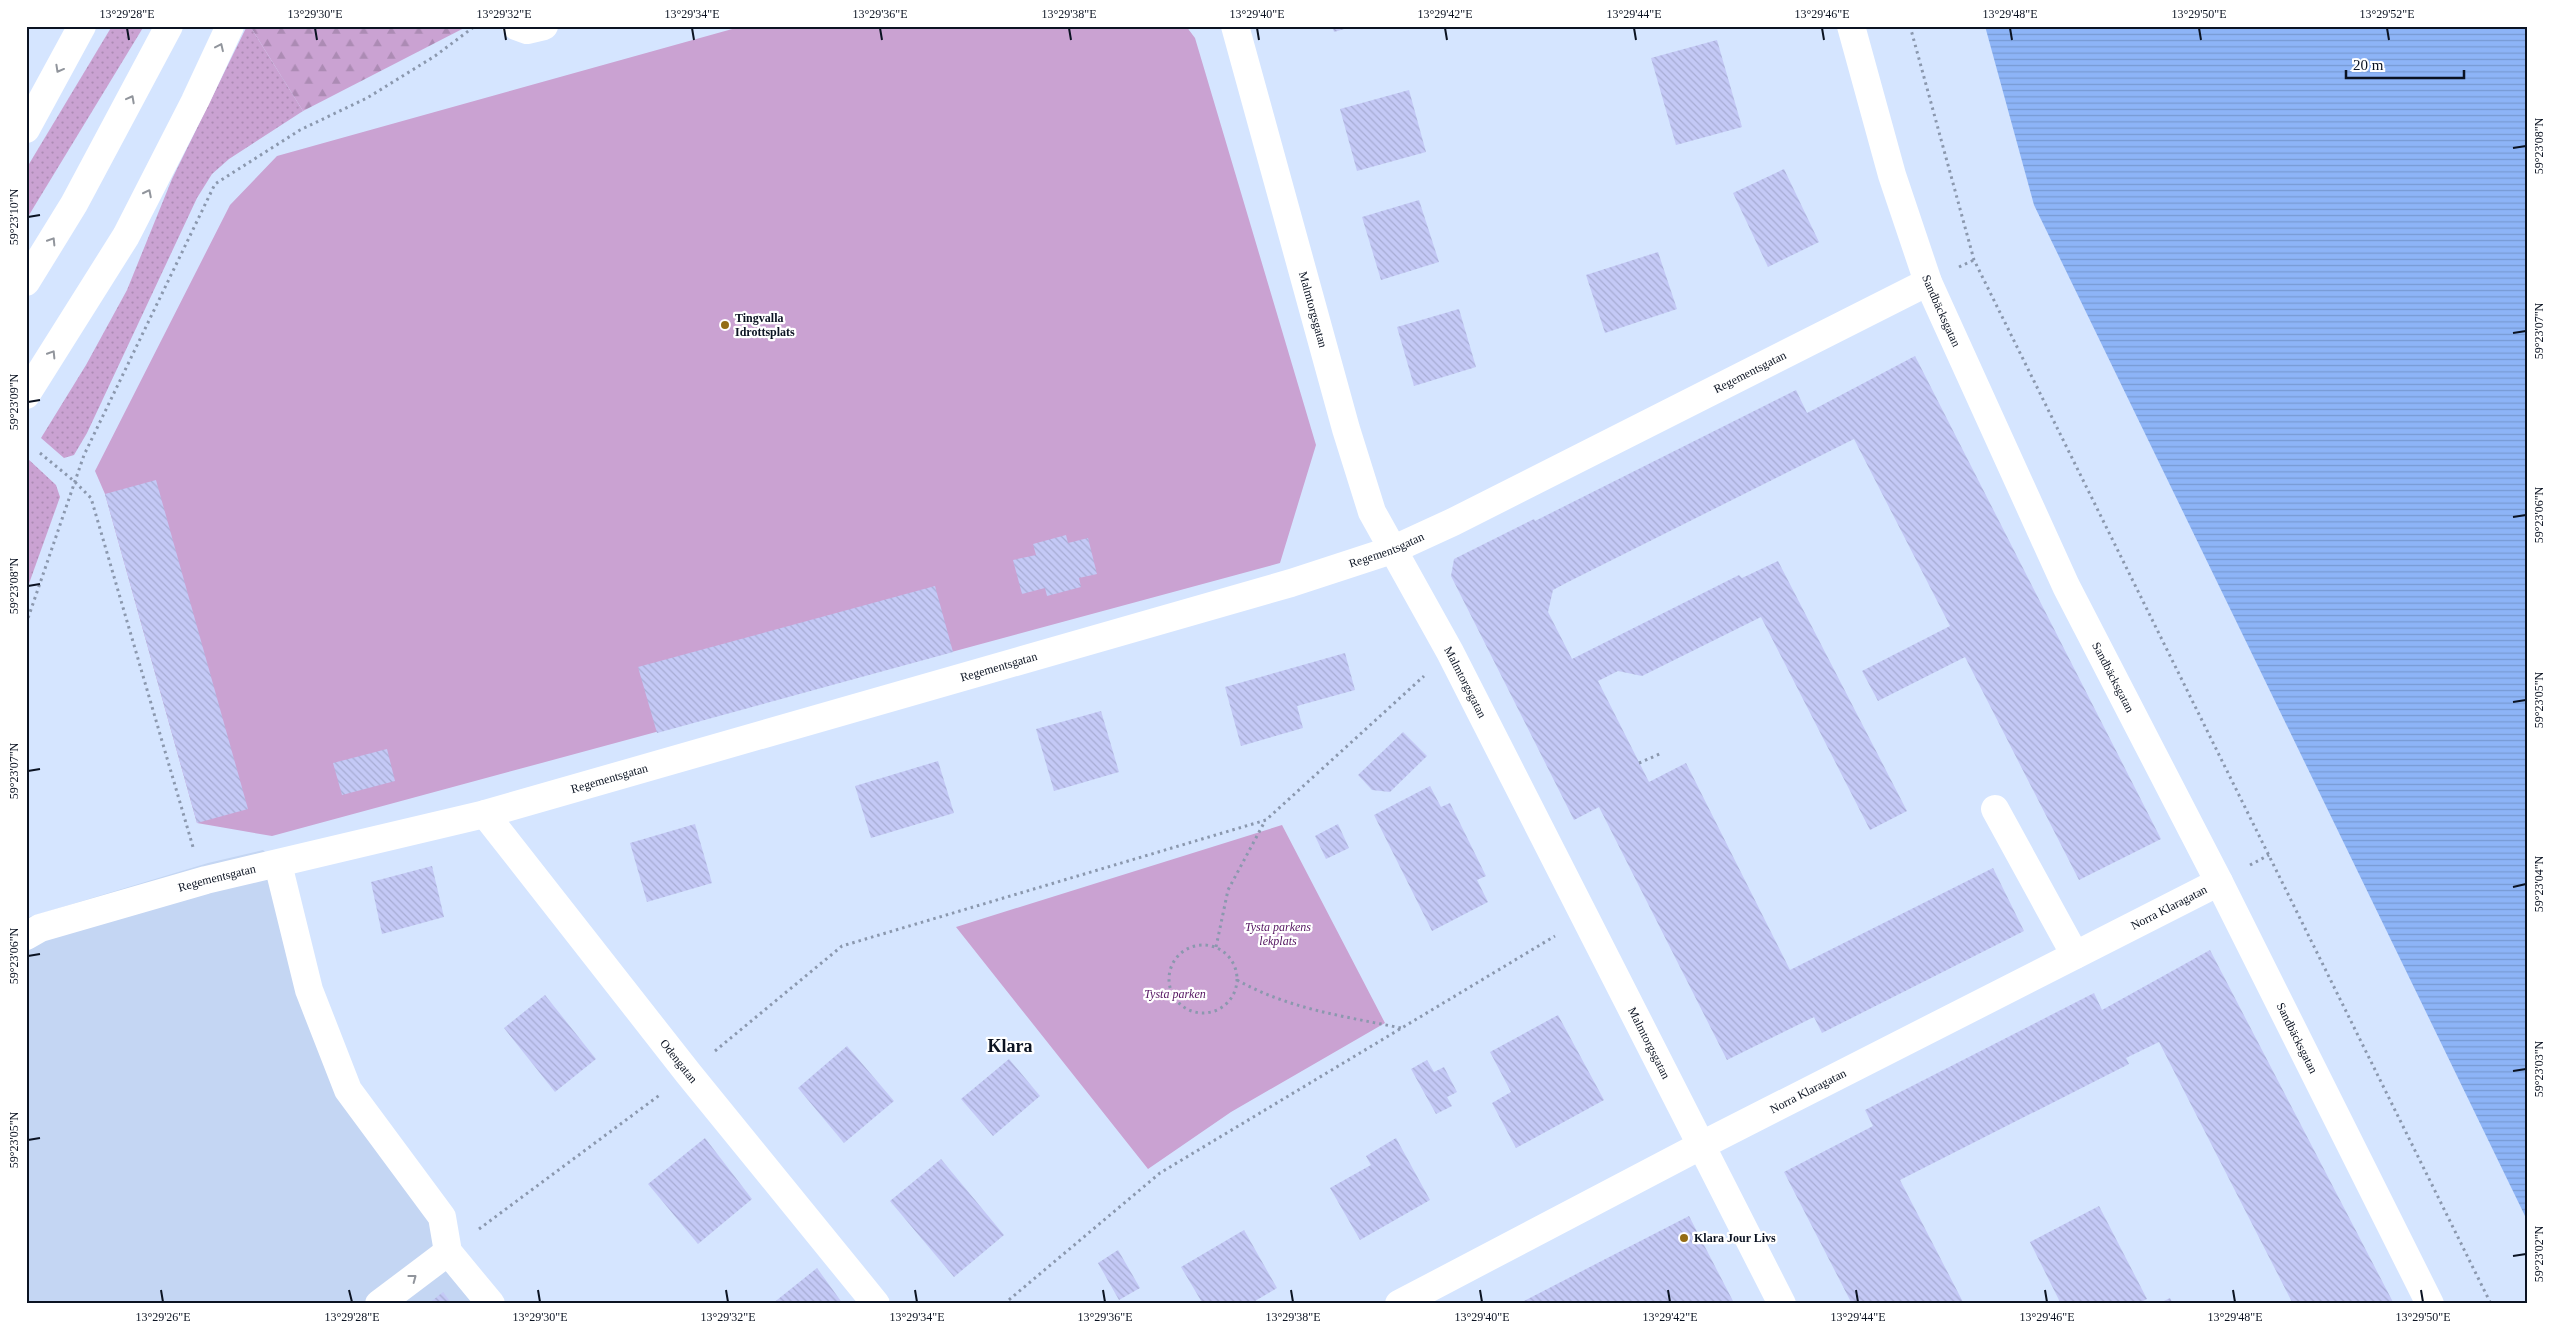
<svg xmlns="http://www.w3.org/2000/svg" width="2553" height="1330" font-family="Georgia,serif">
	<defs>
		<pattern id="grass-dots" width="8" height="8" patternUnits="userSpaceOnUse" patternTransform="scale(1.25)"><rect width="8" height="8" fill="#caa2d2"/><path d="M2 2h.1M6 6h.1" fill="none" stroke="#ac8bb4" stroke-width="1.8" stroke-linecap="round"/></pattern>
		<pattern id="forest-firs" width="22" height="20" patternUnits="userSpaceOnUse" patternTransform="scale(1.25)"><rect width="22" height="20" fill="#caa2d2"/><path d="M5 1l3.5 6h-7zM16 11l3.5 6h-7z" fill="#ac8bb4"/></pattern>
		<pattern id="water-rules" width="6" height="5" patternUnits="userSpaceOnUse" patternTransform="scale(1.25)"><rect width="6" height="5" fill="#8db4f7"/><path d="M0 2.5h6" fill="none" stroke="#789ad3"/></pattern>
		<pattern id="building-back-hatch" width="6" height="6" patternUnits="userSpaceOnUse" patternTransform="scale(1.25)"><rect width="6" height="6" fill="#c4c9f6"/><path d="M-1 5l2 2M0 0l6 6M5-1l2 2" fill="none" stroke="#a7acd3"/></pattern>
	</defs>
	<rect width="100%" height="100%" fill="#d5e5ff"/>
	<!-- built -->
	<polygon fill="#c4d6f3" points="263,850 278,864 348,1090 491,1304 26,1304 26,918 208,863"/>
	<!-- grass -->
	<g fill="url(#grass-dots)">
		<polygon points="112,26 144,26 26,220 26,169"/>
		<polygon points="247,26 250,26 303,111 229,159 212,174 197,198 87,433 74,455 64,458 41,438 86,365 127,290 172,179"/>
		<polygon points="27,458 56,485 60,497 26,592"/>
	</g>
	<!-- forest -->
	<polygon fill="url(#forest-firs)" points="250,26 468,26 303,111"/>
	<!-- park -->
	<g fill="#caa2d2">
		<polygon points="743,26 1186,26 1195,38 1316,445 1280,563 272,836 197,823 105,494 95,471 230,205 277,156"/>
		<polygon points="1282,825 1385,1023 1231,1112 1148,1169 956,927"/>
	</g>
	<!-- water -->
	<polygon fill="url(#water-rules)" points="1985,26 2527,26 2527,1220 2034,205"/>
	<!-- building -->
	<g fill="url(#building-back-hatch)">
		<polygon points="1332,26 1351,26 1351,27 1334,32"/>
		<polygon points="1717,40 1742,127 1676,145 1651,58"/>
		<polygon points="1409,90 1426,152 1357,171 1340,109"/>
		<polygon points="1784,169 1819,242 1768,267 1733,193"/>
		<polygon points="1419,200 1439,262 1381,280 1362,217"/>
		<polygon points="1658,252 1677,309 1605,333 1586,275"/>
		<polygon points="1459,309 1476,367 1414,386 1397,327"/>
		<polygon points="1915,356 2161,839 2079,880 1965,657 1878,701 1862,671 1950,626 1854,439 1566,583 1553,590 1548,612 1572,659 1739,575 1742,578 1778,561 1907,811 1870,830 1761,617 1642,676 1618,671 1598,681 1649,782 1686,763 1790,970 1993,868 2024,931 1822,1033 1814,1017 1727,1060 1599,807 1574,820 1451,576 1454,559 1534,519 1535,521 1796,390 1807,413"/>
		<polygon points="156,480 248,809 197,823 105,494"/>
		<polygon points="1066,535 1068,543 1088,538 1097,574 1079,578 1081,587 1047,596 1045,588 1022,594 1013,560 1036,555 1033,544"/>
		<polygon points="935,586 953,652 657,733 638,667"/>
		<polygon points="1345,653 1355,690 1297,706 1303,728 1241,746 1225,687"/>
		<polygon points="1101,711 1119,772 1054,791 1036,729"/>
		<polygon points="1403,732 1427,756 1390,792 1372,790 1358,775"/>
		<polygon points="387,749 395,781 342,795 333,763"/>
		<polygon points="938,761 954,813 871,838 855,786"/>
		<polygon points="1430,786 1441,807 1450,803 1486,876 1477,880 1488,902 1432,931 1374,815"/>
		<polygon points="695,824 712,883 647,902 630,843"/>
		<polygon points="1338,824 1349,848 1326,859 1315,836"/>
		<polygon points="432,866 444,917 382,934 371,882"/>
		<polygon points="2210,950 2394,1304 2293,1304 2159,1042 2126,1058 2129,1064 1900,1180 1964,1304 1852,1304 1784,1172 1873,1126 1865,1110 2094,993 2102,1010"/>
		<polygon points="545,995 596,1059 555,1092 504,1028"/>
		<polygon points="1558,1015 1604,1100 1516,1148 1492,1103 1511,1092 1490,1052"/>
		<polygon points="847,1046 894,1101 844,1143 798,1088"/>
		<polygon points="1009,1059 1040,1096 993,1136 961,1099"/>
		<polygon points="1427,1060 1434,1072 1444,1067 1457,1092 1447,1097 1452,1106 1436,1114 1411,1069"/>
		<polygon points="705,1138 752,1199 698,1244 648,1184"/>
		<polygon points="1396,1138 1430,1200 1360,1240 1330,1188 1371,1165 1366,1156"/>
		<polygon points="941,1159 1004,1235 954,1277 890,1201"/>
		<polygon points="2099,1206 2147,1299 2137,1304 2061,1304 2030,1242"/>
		<polygon points="1689,1216 1734,1303 1518,1304"/>
		<polygon points="1244,1230 1277,1288 1250,1304 1203,1304 1181,1267"/>
		<polygon points="1118,1250 1140,1288 1119,1300 1098,1263"/>
		<polygon points="817,1268 843,1304 772,1304"/>
		<polygon points="443,1292 452,1304 428,1304"/>
		<polygon points="2170,1298 2173,1304 2158,1304"/>
	</g>
	<g fill="none" stroke-linecap="round" stroke-linejoin="round">
		<!-- path -->
		<g stroke="#8b98ae" stroke-width="3" stroke-dasharray="2.5 4" stroke-linecap="butt">
			<polyline points="1910,26 1974,260 2491,1304"/>
			<polyline points="1959,267 1974,260"/>
			<polyline points="40,453 74,481 91,498 193,847"/>
			<polyline points="26,624 84,455 215,184 300,130 367,98 435,56 475,26"/>
			<polyline points="1639,763 1662,753"/>
			<polyline points="2250,865 2269,855"/>
			<circle cx="1203" cy="979" r="34"/>
			<polyline points="1216,947 1228,890 1265,821"/>
			<path d="M1237 980C1289 1009 1343 1016 1401 1028"/>
			<polyline points="715,1051 842,946 1266,820 1424,676"/>
			<polyline points="479,1229 661,1094"/>
			<polyline points="1004,1304 1160,1173 1555,936"/>
		</g>
		<!-- minor -->
		<g stroke="#fff" stroke-width="28">
			<polyline points="516,26 527,30 544,26"/>
			<path id="s1" d="M1235 26 1346 429 1372 512 1450 652 1782 1304"/>
			<path id="s2" d="M1851 26 1892 175 1928 282 2066 586 2219 882 2430 1304"/>
			<polyline points="1995,809 2075,955"/>
			<path id="s3" d="M485 814 688 1073 876 1304"/>
			<polyline points="278,864 309,990 348,1090 442,1217 448,1252 491,1304"/>
			<path id="s4" d="M26 936 40 928 206 880 485 814 1291 583 1392 550 1453 522 1928 282"/>
			<polyline points="379,1304 448,1252"/>
			<path id="s5" d="M1399 1304 1702 1145 2219 882"/>
		</g>
		<!-- highway -->
		<g stroke="#fff" stroke-width="28">
			<polyline points="26,129 82,26"/>
			<polyline points="26,282 74,204 169,26"/>
			<polyline points="26,395 126,236 195,101 230,26"/>
		</g>
	</g>
	<!-- one-way arrows -->
	<defs><path id="oneway-chevron" d="M-2-3.5L2.5 0L-2 3.5" fill="none" stroke-width="1.6" stroke-linecap="round" stroke-linejoin="round" transform="scale(1.25)"/></defs>
	<g stroke="#91959c">
		<use href="#oneway-chevron" transform="translate(220 47) rotate(-65)"/>
		<use href="#oneway-chevron" transform="translate(59 69) rotate(119)"/>
		<use href="#oneway-chevron" transform="translate(131 99) rotate(-62)"/>
		<use href="#oneway-chevron" transform="translate(148 193) rotate(-63)"/>
		<use href="#oneway-chevron" transform="translate(52 241) rotate(-58)"/>
		<use href="#oneway-chevron" transform="translate(52 354) rotate(-58)"/>
		<use href="#oneway-chevron" transform="translate(413 1278) rotate(-37)"/>
	</g>
	<!-- ticks -->
	<path fill="none" stroke="#0b1322" stroke-width="2" d="M127 28 129 40M315 28 317 40M504 28 506 40M692 28 694 40M880 28 882 40M1069 28 1071 40M1257 28 1259 40M1445 28 1447 40M1634 28 1636 40M1822 28 1824 40M2010 28 2012 40M2199 28 2201 40M2387 28 2389 40M2513 148 2526 146M28 217 40 215M2513 333 2526 331M28 402 40 400M2513 517 2526 515M28 586 40 584M2513 702 2526 700M28 771 40 769M2513 887 2526 884M28 956 40 954M2513 1071 2526 1069M28 1140 40 1138M2513 1256 2526 1254M161 1290 163 1302M349 1290 352 1302M538 1290 540 1302M726 1290 728 1302M915 1290 917 1302M1103 1290 1105 1302M1291 1290 1293 1302M1480 1290 1482 1302M1668 1290 1670 1302M1856 1290 1858 1302M2045 1290 2047 1302M2233 1290 2235 1302M2421 1290 2423 1302"/>
	<!-- markers -->
	<g fill="#946c15" stroke="#fff" stroke-width="2">
		<circle cx="725" cy="325" r="5"/>
		<circle cx="1684" cy="1238" r="5"/>
	</g>
	<g text-anchor="middle" dominant-baseline="central" stroke-width="4.5" stroke-linejoin="round" paint-order="stroke">
		<!-- street labels -->
		<g font-size="12" fill="#0b1322" stroke="#fff">
			<text stroke="none"><textPath href="#s1" startOffset="294">Malmtorgsgatan</textPath></text>
			<text stroke="none"><textPath href="#s2" startOffset="299">Sandbäcksgatan</textPath></text>
			<text stroke="none"><textPath href="#s4" startOffset="1820">Regementsgatan</textPath></text>
			<text stroke="none"><textPath href="#s4" startOffset="1415">Regementsgatan</textPath></text>
			<text stroke="none"><textPath href="#s4" startOffset="1010">Regementsgatan</textPath></text>
			<text stroke="none"><textPath href="#s2" startOffset="704">Sandbäcksgatan</textPath></text>
			<text stroke="none"><textPath href="#s1" startOffset="699">Malmtorgsgatan</textPath></text>
			<text stroke="none"><textPath href="#s4" startOffset="605">Regementsgatan</textPath></text>
			<text stroke="none"><textPath href="#s4" startOffset="200">Regementsgatan</textPath></text>
			<text stroke="none"><textPath href="#s5" startOffset="866">Norra Klaragatan</textPath></text>
			<text stroke="none"><textPath href="#s2" startOffset="1109">Sandbäcksgatan</textPath></text>
			<text stroke="none"><textPath href="#s1" startOffset="1104">Malmtorgsgatan</textPath></text>
			<text stroke="none"><textPath href="#s3" startOffset="314">Odengatan</textPath></text>
			<text stroke="none"><textPath href="#s5" startOffset="461">Norra Klaragatan</textPath></text>
		</g>
		<!-- poi labels -->
		<g font-size="12" font-weight="bold" fill="#0b1322" stroke="#fff" text-anchor="start">
			<text x="735" y="318">Tingvalla<tspan x="735" dy="14">Idrottsplats</tspan></text>
			<text x="1694" y="1238">Klara Jour Livs</text>
		</g>
		<!-- park labels -->
		<g font-size="12" font-style="italic" fill="#53135f" stroke="#fff">
			<text x="1278" y="927">Tysta parkens<tspan x="1278" dy="14">lekplats</tspan></text>
			<text x="1175" y="994">Tysta parken</text>
		</g>
		<!-- district labels -->
		<g font-size="18" font-weight="bold" fill="#0b1322" stroke="#fff">
			<text x="1010" y="1046">Klara</text>
		</g>
	</g>
	<!-- border -->
	<rect width="2553" height="1330" fill="none" stroke="#ffffff" stroke-width="55"/>
	<!-- scale -->
	<path d="M2346 70v8h118v-8" fill="none" stroke="#0b1322" stroke-width="2.5"/>
	<text x="2353" y="70" font-size="15" fill="#0b1322" stroke="#ffffff" stroke-width="4" paint-order="stroke">20 m</text>
	<rect x="28" y="28" width="2498" height="1274" fill="none" stroke="#0b1322" stroke-width="2"/>
	<g font-size="12" text-anchor="middle" fill="#0b1322">
		<text x="127" y="18">13°29'28"E</text>
		<text x="315" y="18">13°29'30"E</text>
		<text x="504" y="18">13°29'32"E</text>
		<text x="692" y="18">13°29'34"E</text>
		<text x="880" y="18">13°29'36"E</text>
		<text x="1069" y="18">13°29'38"E</text>
		<text x="1257" y="18">13°29'40"E</text>
		<text x="1445" y="18">13°29'42"E</text>
		<text x="1634" y="18">13°29'44"E</text>
		<text x="1822" y="18">13°29'46"E</text>
		<text x="2010" y="18">13°29'48"E</text>
		<text x="2199" y="18">13°29'50"E</text>
		<text x="2387" y="18">13°29'52"E</text>
		<text transform="translate(2539 146) rotate(-90)" y="4">59°23'08"N</text>
		<text transform="translate(14 217) rotate(-90)" y="4">59°23'10"N</text>
		<text transform="translate(2539 331) rotate(-90)" y="4">59°23'07"N</text>
		<text transform="translate(14 402) rotate(-90)" y="4">59°23'09"N</text>
		<text transform="translate(2539 515) rotate(-90)" y="4">59°23'06"N</text>
		<text transform="translate(14 586) rotate(-90)" y="4">59°23'08"N</text>
		<text transform="translate(2539 700) rotate(-90)" y="4">59°23'05"N</text>
		<text transform="translate(14 771) rotate(-90)" y="4">59°23'07"N</text>
		<text transform="translate(2539 884) rotate(-90)" y="4">59°23'04"N</text>
		<text transform="translate(14 956) rotate(-90)" y="4">59°23'06"N</text>
		<text transform="translate(2539 1069) rotate(-90)" y="4">59°23'03"N</text>
		<text transform="translate(14 1140) rotate(-90)" y="4">59°23'05"N</text>
		<text transform="translate(2539 1254) rotate(-90)" y="4">59°23'02"N</text>
		<text x="163" y="1321">13°29'26"E</text>
		<text x="352" y="1321">13°29'28"E</text>
		<text x="540" y="1321">13°29'30"E</text>
		<text x="728" y="1321">13°29'32"E</text>
		<text x="917" y="1321">13°29'34"E</text>
		<text x="1105" y="1321">13°29'36"E</text>
		<text x="1293" y="1321">13°29'38"E</text>
		<text x="1482" y="1321">13°29'40"E</text>
		<text x="1670" y="1321">13°29'42"E</text>
		<text x="1858" y="1321">13°29'44"E</text>
		<text x="2047" y="1321">13°29'46"E</text>
		<text x="2235" y="1321">13°29'48"E</text>
		<text x="2423" y="1321">13°29'50"E</text>
	</g>
</svg>
